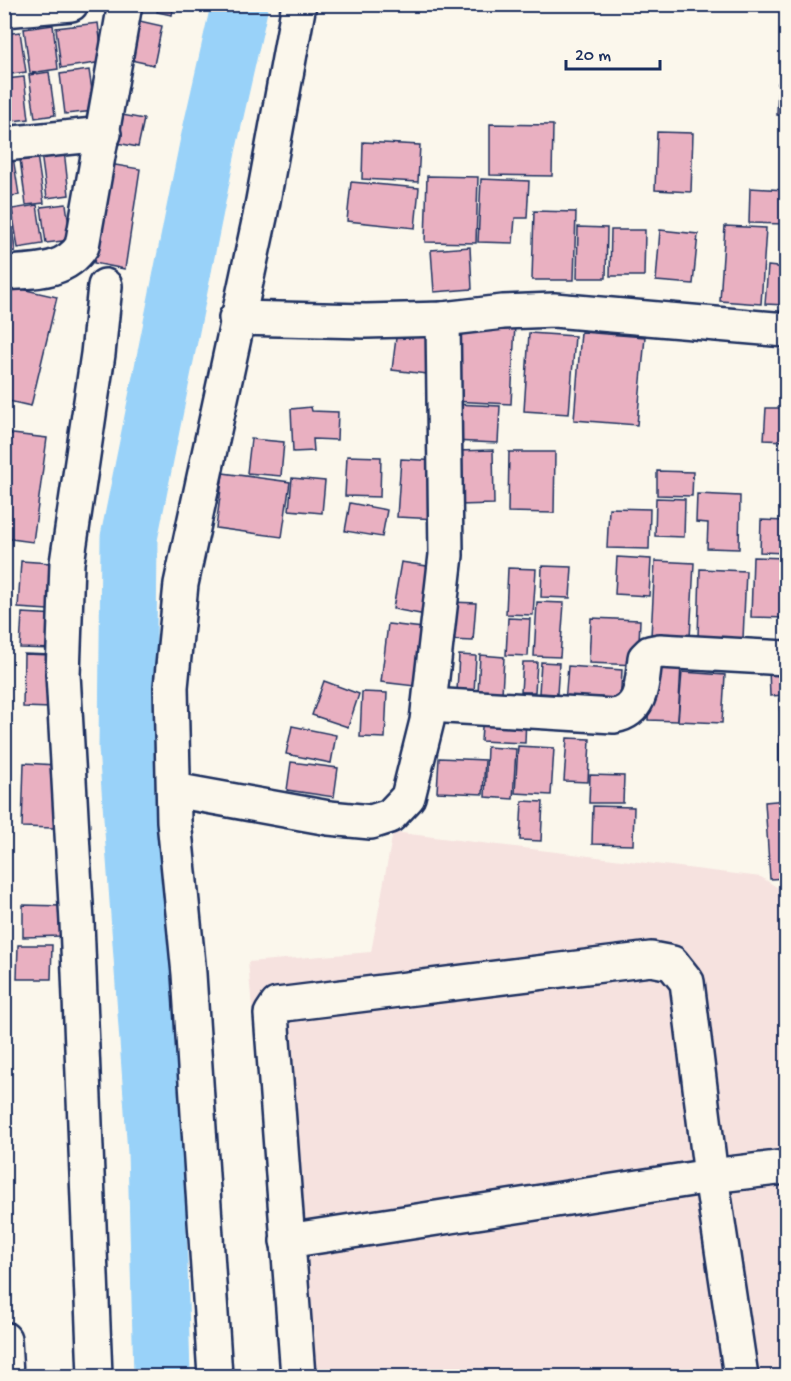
<svg xmlns="http://www.w3.org/2000/svg" width="791" height="1381" font-family="'Gochi Hand',sans-serif">
	<rect width="100%" height="100%" fill="#fbf7ec"/>
	<filter id="ink" filterUnits="userSpaceOnUse"><feTurbulence type="fractalNoise" baseFrequency=".0167" numOctaves="2"/><feDisplacementMap in="SourceGraphic" scale="12" xChannelSelector="R" yChannelSelector="G"/><feConvolveMatrix kernelMatrix="1 2 1 2 8 2 1 2 1" color-interpolation-filters="sRGB"/></filter>
	<g filter="url(#ink)">
		<!-- built -->
		<polygon fill="#f6e2df" points="393,832 761,877 786,893 786,1376 284,1376 248,962 371,952"/>
		<g fill="none" stroke-linecap="round" stroke-linejoin="round">
			<!-- river -->
			<polyline stroke="#99d2f9" stroke-width="57" points="162,1376 156,1152 127,747 129,538 208,145 240,4"/>
		</g>
		<!-- building -->
		<g fill="#e9b0c1" stroke="#1b2f5e" stroke-width="1.5">
			<polygon points="159,4 174,4 172,15 157,12"/>
			<polygon points="135,20 162,26 154,65 126,59"/>
			<polygon points="98,23 103,62 61,68 56,28"/>
			<polygon points="53,25 58,69 30,73 24,29"/>
			<polygon points="20,32 26,72 4,75 4,34"/>
			<polygon points="89,70 95,111 65,114 60,74"/>
			<polygon points="49,72 55,115 35,118 29,75"/>
			<polygon points="24,77 29,119 12,121 6,79"/>
			<polygon points="778,83 786,83 786,116 777,115"/>
			<polygon points="117,114 144,119 138,147 112,142"/>
			<polygon points="490,124 553,125 552,176 490,175"/>
			<polygon points="657,132 693,133 691,192 655,190"/>
			<polygon points="363,142 420,145 418,182 362,179"/>
			<polygon points="36,148 44,203 26,205 19,151"/>
			<polygon points="64,150 69,195 47,198 41,153"/>
			<polygon points="13,157 19,195 4,197 4,158"/>
			<polygon points="109,164 140,169 125,269 94,263"/>
			<polygon points="427,176 478,177 476,243 425,242"/>
			<polygon points="481,179 529,181 527,218 515,218 513,243 478,242"/>
			<polygon points="351,182 419,188 415,228 347,221"/>
			<polygon points="750,188 786,190 786,224 749,223"/>
			<polygon points="4,203 9,203 15,251 4,252"/>
			<polygon points="66,204 71,240 46,243 41,207"/>
			<polygon points="37,205 43,244 18,248 12,209"/>
			<polygon points="534,211 576,212 574,280 532,280"/>
			<polygon points="725,226 766,228 761,304 720,301"/>
			<polygon points="578,227 607,228 606,278 577,278"/>
			<polygon points="611,230 645,230 644,276 610,276"/>
			<polygon points="660,230 698,234 693,284 656,281"/>
			<polygon points="470,247 472,289 434,292 431,250"/>
			<polygon points="768,266 786,268 786,305 765,304"/>
			<polygon points="4,285 57,297 31,406 4,400"/>
			<polygon points="456,321 515,324 511,404 452,401"/>
			<polygon points="397,330 441,335 436,375 392,370"/>
			<polygon points="581,332 645,337 637,425 574,420"/>
			<polygon points="529,333 575,336 569,414 524,411"/>
			<polygon points="453,404 500,406 498,443 451,441"/>
			<polygon points="311,407 312,411 338,412 337,440 313,439 314,451 293,452 291,409"/>
			<polygon points="766,408 786,408 786,441 764,440"/>
			<polygon points="4,433 47,438 33,542 4,538"/>
			<polygon points="251,439 284,442 281,476 247,473"/>
			<polygon points="493,450 494,504 458,505 457,451"/>
			<polygon points="509,452 555,452 554,513 508,512"/>
			<polygon points="347,456 381,457 380,497 345,496"/>
			<polygon points="401,459 441,461 438,519 397,517"/>
			<polygon points="657,471 693,472 692,496 657,495"/>
			<polygon points="223,473 290,482 282,537 216,528"/>
			<polygon points="292,478 325,481 322,513 289,510"/>
			<polygon points="697,494 740,496 739,549 707,548 708,523 696,522"/>
			<polygon points="656,498 685,499 684,537 655,536"/>
			<polygon points="350,503 387,510 382,537 345,531"/>
			<polygon points="609,508 650,509 649,549 607,548"/>
			<polygon points="761,520 786,521 786,553 760,552"/>
			<polygon points="617,557 651,559 649,596 615,594"/>
			<polygon points="753,557 786,558 786,618 751,617"/>
			<polygon points="21,561 50,563 48,610 18,608"/>
			<polygon points="655,561 694,563 690,638 651,636"/>
			<polygon points="401,562 433,567 426,615 393,609"/>
			<polygon points="542,566 572,567 570,598 541,597"/>
			<polygon points="508,568 536,569 533,615 506,614"/>
			<polygon points="700,569 746,571 743,639 698,637"/>
			<polygon points="451,602 476,603 473,641 449,640"/>
			<polygon points="537,602 564,603 560,657 534,656"/>
			<polygon points="22,613 58,615 56,649 20,648"/>
			<polygon points="508,618 530,619 528,656 506,655"/>
			<polygon points="591,618 640,620 638,665 589,663"/>
			<polygon points="388,624 423,628 415,686 381,682"/>
			<polygon points="24,654 52,655 51,708 23,707"/>
			<polygon points="459,655 476,656 474,693 457,691"/>
			<polygon points="480,655 504,657 502,694 478,693"/>
			<polygon points="523,662 537,662 535,692 521,692"/>
			<polygon points="541,662 559,663 557,694 539,693"/>
			<polygon points="650,663 681,664 678,721 648,720"/>
			<polygon points="568,666 622,670 620,706 565,703"/>
			<polygon points="786,667 786,695 770,696 769,668"/>
			<polygon points="682,672 725,675 722,723 678,721"/>
			<polygon points="324,681 359,694 348,727 312,715"/>
			<polygon points="362,692 387,693 385,738 360,737"/>
			<polygon points="779,699 786,699 786,733 781,734"/>
			<polygon points="483,713 526,715 525,743 481,741"/>
			<polygon points="292,726 336,735 331,763 286,754"/>
			<polygon points="786,735 786,763 779,763 779,736"/>
			<polygon points="567,738 590,739 588,782 564,781"/>
			<polygon points="518,746 554,748 551,795 515,793"/>
			<polygon points="487,747 516,749 513,799 485,797"/>
			<polygon points="439,758 485,760 483,794 437,792"/>
			<polygon points="291,762 338,768 334,797 287,790"/>
			<polygon points="24,763 56,765 54,828 22,827"/>
			<polygon points="590,775 624,776 623,803 589,803"/>
			<polygon points="786,800 786,878 770,879 765,802"/>
			<polygon points="522,801 543,802 541,841 520,840"/>
			<polygon points="593,806 634,807 633,845 592,844"/>
			<polygon points="23,905 62,906 62,936 23,937"/>
			<polygon points="18,945 52,945 51,979 17,979"/>
		</g>
		<g fill="none" stroke-linecap="round" stroke-linejoin="round">
			<!-- minor casing -->
			<g stroke="#1b2f5e" stroke-width="38">
				<g id="minor">
					<polyline points="4,10 71,4"/>
					<polyline points="4,144 104,134"/>
					<path d="M4 273C33 271 65 273 82 246L125 4"/>
					<polyline points="236,318 366,321 443,319 503,312 554,310 786,330"/>
					<path d="M429 705 614 716C643 711 642 682 645 658L650 653 660 651 786 658"/>
					<polyline points="174,790 329,818 371,822 390,816 408,797 427,721 446,555 443,319"/>
					<polyline points="287,1241 711,1176 786,1167"/>
					<polyline points="4,1339 6,1376"/>
					<polyline points="95,1376 77,922 63,674 67,563 98,354 105,286"/>
					<polyline points="215,1376 189,974 174,821 171,687 181,584 260,217 299,4"/>
					<polyline points="298,1376 271,1014 277,1005 651,959 672,963 687,982 711,1176 741,1376"/>
				</g>
			</g>
			<!-- minor -->
			<use href="#minor" stroke="#fbf7ec" stroke-width="33"/>
		</g>
	</g>
	<!-- margin -->
	<rect width="791" height="1381" fill="none" stroke="#fbf7ec" stroke-width="24"/>
	<rect x="12" y="12" width="767" height="1357" fill="none" stroke="#1b2f5e" stroke-width="2" filter="url(#ink)"/>
	<!-- scale -->
	<path d="M566 60v9h94v-9" fill="none" stroke="#1b2f5e" stroke-width="3"/>
	<text x="575" y="60" font-size="18" fill="#1b2f5e" stroke="#fbf7ec" stroke-width="4.5" paint-order="stroke">20 m</text>
</svg>
